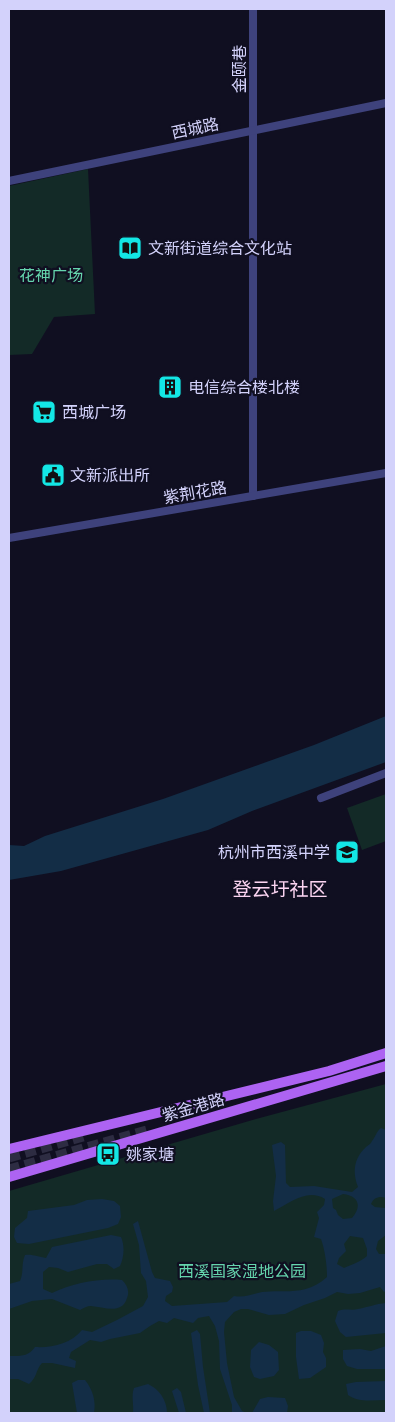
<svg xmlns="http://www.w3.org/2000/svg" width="395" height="1422" font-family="'Archivo Narrow','Noto Sans SC',sans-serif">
	<rect width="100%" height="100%" fill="#100f21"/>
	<!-- green -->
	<g fill="#132a27">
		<polygon points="88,169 95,314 54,317 32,354 9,355 9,186"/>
		<polygon points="386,794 386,841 362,850 347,808"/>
		<polygon points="386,1084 386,1413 9,1413 9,1191 256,1119"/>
	</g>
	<!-- water -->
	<g fill="#132d46" fill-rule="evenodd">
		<polygon points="386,716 386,762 252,811 208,830 61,871 9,880 9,845 24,846 45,836 163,799 314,745"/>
		<path d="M381 1128 386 1130V1198C380 1196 374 1197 371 1204L375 1207 385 1208 386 1207V1235L378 1241 376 1249 379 1254H386V1291L384 1292 380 1287 360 1293 348 1294 337 1292 325 1298 304 1305 285 1314 269 1315 248 1309H241L234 1312 225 1322 224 1332 227 1363 234 1397 242 1411 247 1413H232V1405L220 1369 219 1341 215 1326 209 1316 198 1318 193 1323 174 1318 167 1323 159 1321 150 1326 140 1333 110 1339 101 1342 90 1340 71 1352 69 1358 76 1361 75 1368 52 1363H42C35 1371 38 1376 29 1384L18 1379H9V1356C20 1356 28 1357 35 1347 51 1348 71 1344 82 1330L92 1332 117 1320 143 1306 148 1297 146 1281 141 1273 139 1245 133 1224 138 1221 152 1272 155 1278 170 1281 173 1287 172 1292 166 1296 165 1301 172 1306 227 1302 234 1296C245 1298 252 1294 262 1292 286 1289 305 1297 327 1277 327 1265 325 1250 321 1239L314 1237 319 1218 317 1212 324 1205 325 1199C307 1188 290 1203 274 1211L273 1201 276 1176 272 1145 281 1142 285 1145 286 1183 290 1187 314 1186 352 1192 358 1187C352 1172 354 1158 366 1147 368 1145 371 1144 372 1141 376 1136 376 1132 381 1128ZM343 1194C359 1196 362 1206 352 1218L343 1219 338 1215 336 1210 333 1208 332 1199ZM350 1236 363 1238 367 1249V1256C362 1261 351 1265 344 1268L337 1264 339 1258 346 1251 344 1244Z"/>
		<polygon points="102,1199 114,1201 120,1206 121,1217 118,1224 108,1228 29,1244 17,1243 14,1237 15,1228 27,1218 28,1211 74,1205 87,1200"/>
		<path d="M111 1235 121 1237C125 1246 124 1257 120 1266L114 1269 107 1264H97L68 1272 58 1268 49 1267 43 1272V1289L52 1293C73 1283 99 1278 122 1280 127 1285 130 1291 127 1298 122 1315 104 1307 91 1306 87 1306 84 1308 80 1310L52 1299 32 1301 9 1309V1284L20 1281C24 1272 21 1264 25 1255 33 1254 38 1257 46 1258L52 1247Z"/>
		<path d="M386 1303V1333L346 1337 340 1332 335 1321 338 1311C345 1308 352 1311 358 1309 369 1307 375 1304 386 1303Z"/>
		<polygon points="197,1330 200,1334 203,1367 210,1413 204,1413 198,1385 191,1333"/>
		<polygon points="301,1331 311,1331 321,1335 324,1343 323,1352 326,1358 326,1367 310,1378 299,1379 296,1357 296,1333"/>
		<polygon points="259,1342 269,1345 278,1352 279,1370 274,1376 260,1379 254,1377 250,1367 251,1350"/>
		<polygon points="386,1346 386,1369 357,1369 347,1366 343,1359 343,1350 360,1349 371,1351"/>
		<path d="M78 1380H85C93 1390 96 1401 94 1413H77L72 1383Z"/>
		<path d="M386 1381V1400C373 1400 359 1403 348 1395L346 1384 356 1382Z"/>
		<path d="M148 1384C159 1389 167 1400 167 1413H133C134 1404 131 1396 134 1388Z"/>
		<polygon points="177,1388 181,1392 186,1413 179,1413 172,1391"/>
		<polygon points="268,1397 285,1398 288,1406 287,1413 252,1413 260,1399"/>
	</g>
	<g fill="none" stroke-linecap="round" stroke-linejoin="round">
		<!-- highway-tunnel -->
		<g stroke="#2d2c42" stroke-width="11" stroke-dasharray="11 5.5" stroke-linecap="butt">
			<polyline points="9,1157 86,1135"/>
			<polyline points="9,1170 147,1131"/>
		</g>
		<!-- minor -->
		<g stroke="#3e427c" stroke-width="8">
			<polyline points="253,9 253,496"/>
			<polyline points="9,181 386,103"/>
			<polyline points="9,538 386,473"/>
			<polyline points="321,798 386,773"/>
		</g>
		<!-- major -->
		<g stroke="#ad63f2" stroke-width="10">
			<polyline points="9,1149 329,1071 386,1053"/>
			<polyline points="9,1177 386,1066"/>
		</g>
	</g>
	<!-- icons -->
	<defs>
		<g id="library-square" transform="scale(1.25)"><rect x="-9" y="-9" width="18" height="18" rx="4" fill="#13e7e5" stroke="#100f21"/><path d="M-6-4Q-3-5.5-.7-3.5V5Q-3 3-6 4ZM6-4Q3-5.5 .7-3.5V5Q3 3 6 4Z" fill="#111"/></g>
		<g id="building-square" transform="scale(1.25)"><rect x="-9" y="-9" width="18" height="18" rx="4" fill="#13e7e5" stroke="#100f21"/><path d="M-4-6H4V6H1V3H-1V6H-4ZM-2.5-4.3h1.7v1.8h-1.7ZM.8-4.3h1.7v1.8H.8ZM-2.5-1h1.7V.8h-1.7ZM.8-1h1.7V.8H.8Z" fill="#111"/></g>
		<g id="supermarket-square" transform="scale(1.25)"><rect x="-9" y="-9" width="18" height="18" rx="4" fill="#13e7e5" stroke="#100f21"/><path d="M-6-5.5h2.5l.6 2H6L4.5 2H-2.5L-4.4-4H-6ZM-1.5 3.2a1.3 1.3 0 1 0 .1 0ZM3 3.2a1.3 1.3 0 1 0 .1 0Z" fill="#111"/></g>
		<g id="civic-square" transform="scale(1.25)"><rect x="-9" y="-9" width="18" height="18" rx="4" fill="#13e7e5" stroke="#100f21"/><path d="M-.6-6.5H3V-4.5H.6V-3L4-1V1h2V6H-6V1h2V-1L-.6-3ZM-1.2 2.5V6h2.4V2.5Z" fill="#111"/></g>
		<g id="school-square" transform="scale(1.25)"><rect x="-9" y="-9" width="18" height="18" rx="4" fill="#13e7e5" stroke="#100f21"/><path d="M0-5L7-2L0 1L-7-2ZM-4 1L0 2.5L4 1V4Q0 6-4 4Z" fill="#111"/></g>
		<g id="bus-square" transform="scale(1.25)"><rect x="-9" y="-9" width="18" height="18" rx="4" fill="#13e7e5" stroke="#100f21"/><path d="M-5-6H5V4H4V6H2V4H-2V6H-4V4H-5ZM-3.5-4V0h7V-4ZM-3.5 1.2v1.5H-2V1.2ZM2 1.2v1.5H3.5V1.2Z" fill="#111"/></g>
	</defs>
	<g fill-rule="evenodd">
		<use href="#library-square" x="130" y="248"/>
		<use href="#building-square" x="170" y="387"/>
		<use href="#supermarket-square" x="44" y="412"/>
		<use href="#civic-square" x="53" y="475"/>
		<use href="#school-square" x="347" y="852"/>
		<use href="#bus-square" x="108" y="1154"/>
	</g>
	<g text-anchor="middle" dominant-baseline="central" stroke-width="4.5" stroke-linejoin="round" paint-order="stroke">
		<!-- street labels -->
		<g font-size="16" fill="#d3d2fb" stroke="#100f21">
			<text transform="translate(239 69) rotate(-90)">金颐巷</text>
			<text transform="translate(195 128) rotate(-12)">西城路</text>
			<text transform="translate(195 492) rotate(-10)">紫荆花路</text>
			<text transform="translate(193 1107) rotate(-16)">紫金港路</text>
		</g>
		<!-- poi labels -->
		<g font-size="16" fill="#d3d2fb" stroke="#100f21" text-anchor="start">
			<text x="148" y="248">文新街道综合文化站</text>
			<text x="188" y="387">电信综合楼北楼</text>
			<text x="62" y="412">西城广场</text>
			<text x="70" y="475">文新派出所</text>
			<text x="330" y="852" text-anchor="end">杭州市西溪中学</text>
			<text x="126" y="1154">姚家塘</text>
		</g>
		<!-- park labels -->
		<g font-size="16" fill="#65d5ad" stroke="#100f21">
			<text x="51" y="275">花神广场</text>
			<text x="242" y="1271">西溪国家湿地公园</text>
		</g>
		<!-- quarter labels -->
		<g font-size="19" fill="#fbd4f1" stroke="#100f21">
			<text x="280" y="889">登云圩社区</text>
		</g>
	</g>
	<!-- border -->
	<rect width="395" height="1422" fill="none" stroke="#d3d2fb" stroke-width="20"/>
</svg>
